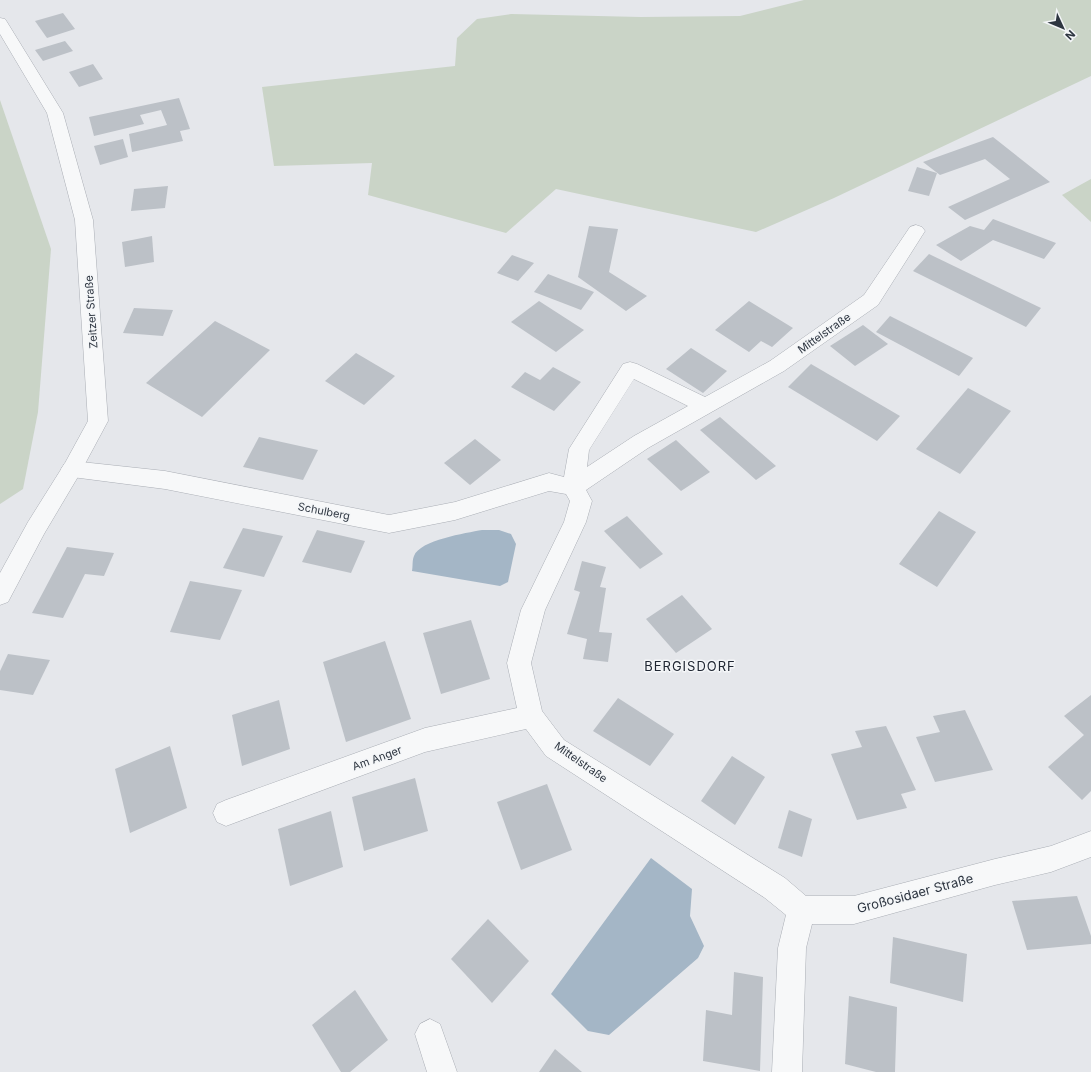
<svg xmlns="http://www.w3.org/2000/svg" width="1091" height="1072" font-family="Inter,sans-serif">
	<rect width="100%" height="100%" fill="#e5e7eb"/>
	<!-- green -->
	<g fill="#cad4c7">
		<polygon points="804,0 1091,0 1091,76 834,198 756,232 556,189 506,233 368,195 372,163 274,166 262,87 455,66 457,38 477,19 511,14 641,17 740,16"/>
		<polygon points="0,100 51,249 38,412 23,489 0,504"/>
		<polygon points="1091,179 1091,222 1062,195"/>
	</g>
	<!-- water -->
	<g fill="#a4b6c6">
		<path d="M482 530H499L511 534 516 544 508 582 500 586 412 571C413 567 412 560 414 556 420 540 466 533 482 530Z"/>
		<polygon points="651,858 692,889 690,916 704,946 698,958 609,1035 588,1031 551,994"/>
	</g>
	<!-- building -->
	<g fill="#bcc1c7">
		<polygon points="63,13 75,29 47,38 35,21"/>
		<polygon points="65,41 73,51 43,61 35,50"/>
		<polygon points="93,64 103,79 79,87 69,72"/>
		<polygon points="179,98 190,129 180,131 183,141 132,152 129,134 167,125 161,110 140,115 144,124 94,136 89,117"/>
		<polygon points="993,137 1050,182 965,220 948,207 1010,179 985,159 940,175 923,162"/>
		<polygon points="123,139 128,157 100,165 94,146"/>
		<polygon points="917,167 937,173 929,196 908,191"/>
		<polygon points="168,186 165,208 131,211 134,189"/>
		<polygon points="993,219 1056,243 1044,259 993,240 961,261 936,245 970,226 984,230"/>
		<polygon points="589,226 618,229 609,272 647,296 626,311 578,277"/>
		<polygon points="152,236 154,262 125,267 122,242"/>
		<polygon points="929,254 1041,308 1026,327 913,271"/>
		<polygon points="512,255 534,263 518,281 497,273"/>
		<polygon points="548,274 594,292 581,310 534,292"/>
		<polygon points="539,301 584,330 556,352 511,322"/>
		<polygon points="749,301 793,328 772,347 761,341 749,352 715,330"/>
		<polygon points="134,308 173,310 163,336 123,333"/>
		<polygon points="890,316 973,358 959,376 876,332"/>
		<polygon points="215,321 270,350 202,417 146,383"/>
		<polygon points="863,325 888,344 855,366 830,346"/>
		<polygon points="691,348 727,371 703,393 666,369"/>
		<polygon points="356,353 395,376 364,405 325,381"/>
		<polygon points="811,364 900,416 877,441 788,387"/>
		<polygon points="553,367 581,382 554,411 511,387 525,372 540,380"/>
		<polygon points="968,388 1011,411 960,474 916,449"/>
		<polygon points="720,417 776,466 756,480 700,430"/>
		<polygon points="259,437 318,450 303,480 243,467"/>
		<polygon points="475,439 501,460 470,485 444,463"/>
		<polygon points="676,440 710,472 681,491 647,459"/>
		<polygon points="939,511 976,532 937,587 899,564"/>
		<polygon points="627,516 663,554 640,569 604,531"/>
		<polygon points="243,528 283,536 264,577 223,568"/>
		<polygon points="317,530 365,541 351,573 302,562"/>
		<polygon points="67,547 114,553 104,576 85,574 63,618 32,613"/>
		<polygon points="582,561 606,567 600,587 606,588 599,632 612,633 608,662 583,659 587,639 567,634 580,592 574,590"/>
		<polygon points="190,581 242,590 220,640 170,632"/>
		<polygon points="682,595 712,629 676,653 646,619"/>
		<polygon points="471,620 490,679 441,694 423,633"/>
		<polygon points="385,641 411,719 346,742 323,662"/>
		<polygon points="8,654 50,660 33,695 0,690 0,671"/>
		<polygon points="1091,695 1091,791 1082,800 1048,767 1084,735 1064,716"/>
		<polygon points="618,698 674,734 650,766 593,731"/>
		<polygon points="279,700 290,749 242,766 232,715"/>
		<polygon points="965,710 993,770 935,782 916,737 940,732 933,716"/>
		<polygon points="886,726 916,790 901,794 907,808 857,820 831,754 862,747 855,731"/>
		<polygon points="170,746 187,808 130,833 115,769"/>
		<polygon points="732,756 765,777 735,825 701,801"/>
		<polygon points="415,778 428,831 364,851 352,797"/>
		<polygon points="547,784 572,850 521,870 497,802"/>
		<polygon points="789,810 812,819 802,857 778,848"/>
		<polygon points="331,811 343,867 290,886 278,829"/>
		<polygon points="1077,896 1091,936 1091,944 1027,950 1012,901"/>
		<polygon points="488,919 529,961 492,1003 451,959"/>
		<polygon points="893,937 967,954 963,1002 890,983"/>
		<polygon points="734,972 763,977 760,1071 703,1061 706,1010 732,1015"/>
		<polygon points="355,990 388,1040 350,1072 341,1072 312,1025"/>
		<polygon points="849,996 897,1007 895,1072 876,1072 845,1064"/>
		<polygon points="555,1049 582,1072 539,1072"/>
	</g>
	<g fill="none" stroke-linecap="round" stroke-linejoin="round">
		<!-- minor casing -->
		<g stroke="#aaaeb5" stroke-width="1">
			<g id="minor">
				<path d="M916 225 922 227 925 231 878 305 784 371 648 448 586 490 592 501 586 522 545 610 531 663 542 711 564 740 785 878 806 896H854L995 859 1051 846 1091 831V857L1051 872 995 885 854 924H812L806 948 802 1072H772L778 948 786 915 765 898 546 756 526 729 425 752 226 826 217 822 213 813 217 804 226 800 425 728 517 708 507 663 521 610 564 522 570 501 566 494 549 491 455 520 389 533 165 489 72 477 65 475 61 469 65 463 72 461 165 471 389 515 455 502 549 473 564 477 569 449 623 364 630 362 637 364 705 397 770 361 864 295 910 227ZM634 379 688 406 634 436 587 467 589 450Z"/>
				<polygon points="430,1019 440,1024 457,1072 427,1072 415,1034 420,1024"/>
			</g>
		</g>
		<!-- tertiary casing -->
		<g stroke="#aaaeb5" stroke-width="1">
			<polygon id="tertiary" points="0,18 5,19 7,22 63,113 93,220 108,421 79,475 44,534 8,602 0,605 0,573 28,522 65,463 88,421 75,220 47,113 0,34"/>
		</g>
		<!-- minor -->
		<use href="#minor" fill="#f7f8f9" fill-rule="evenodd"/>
		<!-- tertiary -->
		<use href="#tertiary" fill="#f7f8f9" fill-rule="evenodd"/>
	</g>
	<g text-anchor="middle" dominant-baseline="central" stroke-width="3" stroke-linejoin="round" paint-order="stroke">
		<!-- street labels -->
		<g font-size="11" fill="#2e3641" stroke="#f4f6f8">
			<text transform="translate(91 312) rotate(-94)">Zeitzer Straße</text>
			<text transform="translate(824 333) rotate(-35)">Mittelstraße</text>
			<text transform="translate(324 511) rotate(11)">Schulberg</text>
			<text transform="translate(377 758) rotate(-20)">Am Anger</text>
			<text transform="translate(581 762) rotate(35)">Mittelstraße</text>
		</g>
		<!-- quarter labels -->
		<g font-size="13" letter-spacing="1" fill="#202733" stroke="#f4f6f8">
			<text x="690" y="666">BERGISDORF</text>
		</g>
		<!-- near-street labels -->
		<g font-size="13" fill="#2e3641" stroke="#f4f6f8">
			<text transform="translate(915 893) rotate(-15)">Großosidaer Straße</text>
		</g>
	</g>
	<!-- north arrow -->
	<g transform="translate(1063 28) rotate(134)" stroke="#f4f6f8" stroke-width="3" paint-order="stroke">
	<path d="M0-3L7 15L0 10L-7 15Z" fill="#2e3641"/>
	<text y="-6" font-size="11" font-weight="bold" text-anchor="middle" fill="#2e3641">N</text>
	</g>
</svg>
